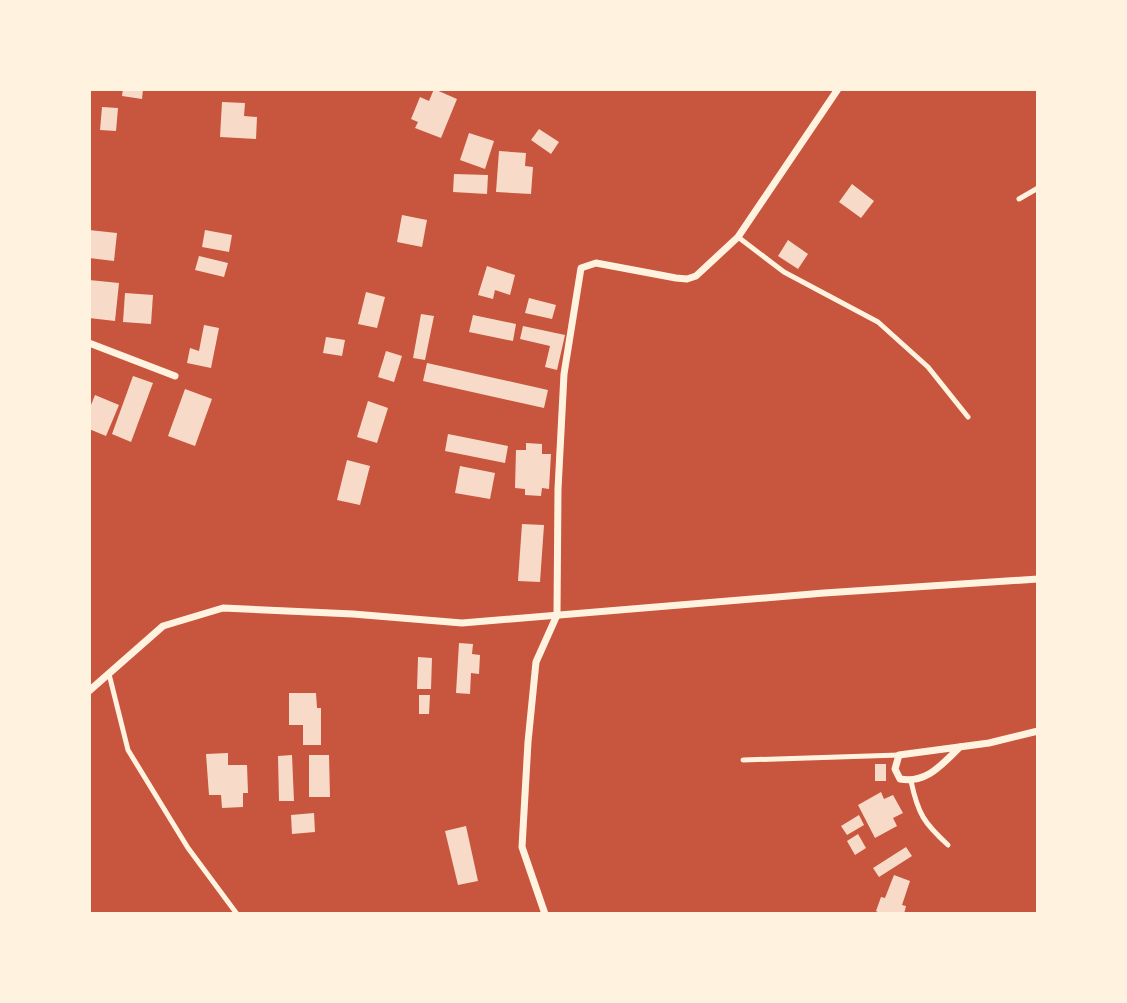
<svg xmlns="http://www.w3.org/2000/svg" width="1127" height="1003" font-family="'IBM Plex Sans',sans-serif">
	<rect width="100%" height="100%" fill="#c8553d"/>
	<!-- building -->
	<g fill="#f7dbc8">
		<polygon points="123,89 143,89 142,99 122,96"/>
		<polygon points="434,89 457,99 441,138 415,128 418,122 411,119 420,97 429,101"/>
		<polygon points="222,102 245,103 244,116 257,117 256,139 220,137"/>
		<polygon points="102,107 118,108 116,131 100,130"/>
		<polygon points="539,129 559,142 551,154 531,140"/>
		<polygon points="469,133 494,141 485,169 460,160"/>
		<polygon points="499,151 526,153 525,166 533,167 531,194 496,192"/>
		<polygon points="454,174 488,175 487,194 453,192"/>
		<polygon points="852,184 874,201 861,218 839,202"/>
		<polygon points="402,215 427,220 422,247 397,242"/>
		<polygon points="89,230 117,233 114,261 89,258"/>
		<polygon points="205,230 232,235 229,252 202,247"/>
		<polygon points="788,240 808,254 798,269 778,256"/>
		<polygon points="199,256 228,263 224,277 195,270"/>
		<polygon points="487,266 515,275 510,295 495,290 493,299 478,295"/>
		<polygon points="89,280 119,283 115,321 89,318"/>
		<polygon points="366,292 385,297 377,328 358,324"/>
		<polygon points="125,293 153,295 151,324 123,322"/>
		<polygon points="529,298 556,305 552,319 525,313"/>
		<polygon points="421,314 434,316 425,360 413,358"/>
		<polygon points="473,315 516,324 513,341 469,332"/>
		<polygon points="204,325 219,328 211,368 187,363 190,348 199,351"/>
		<polygon points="523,326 565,335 557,370 545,367 550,346 520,339"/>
		<polygon points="326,337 345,340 342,356 323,353"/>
		<polygon points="386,351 402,356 394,382 378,377"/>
		<polygon points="427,363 548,390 544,408 423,381"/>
		<polygon points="133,376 153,383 131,442 112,434"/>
		<polygon points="185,389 212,399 195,446 168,436"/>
		<polygon points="95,395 119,405 106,436 89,429 89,410"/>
		<polygon points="368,401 388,408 377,443 357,437"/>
		<polygon points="448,434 508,446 505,463 445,451"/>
		<polygon points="526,443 542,444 542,454 551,454 549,489 542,488 541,496 525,495 525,489 515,488 516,450 526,450"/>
		<polygon points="347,460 370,466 360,505 337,500"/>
		<polygon points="460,466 495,473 490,499 455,493"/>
		<polygon points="522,524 544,525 540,582 518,581"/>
		<polygon points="459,643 473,644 472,654 480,655 479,674 471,673 470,694 456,693"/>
		<polygon points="418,657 432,658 431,689 417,689"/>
		<polygon points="289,693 316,693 317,708 321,708 321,745 303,745 303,725 289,725"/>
		<polygon points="419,695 430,695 429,714 419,714"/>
		<polygon points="228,753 228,765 247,765 248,793 243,793 243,807 222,808 221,795 209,795 206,754"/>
		<polygon points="292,755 294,801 279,801 278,756"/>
		<polygon points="309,755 329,755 330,797 309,797"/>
		<rect x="875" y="764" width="11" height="17"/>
		<polygon points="881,792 884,799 893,795 903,813 893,818 897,826 875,838 858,805"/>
		<polygon points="314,813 315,832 292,834 291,815"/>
		<polygon points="859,815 864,825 847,835 841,826"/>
		<polygon points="466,826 478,881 458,885 445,831"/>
		<polygon points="858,834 866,848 855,855 847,841"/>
		<polygon points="906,847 912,856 879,877 873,868"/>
		<polygon points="894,875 910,881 902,905 906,906 904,914 881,914 876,911 881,897 885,898"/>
	</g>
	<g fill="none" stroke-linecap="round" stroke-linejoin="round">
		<!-- service -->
		<g stroke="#fff3e0" stroke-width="5">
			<polyline points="1019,199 1038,188"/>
			<polyline points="738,237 784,272 878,322 928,367 968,417"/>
			<polyline points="109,674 128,750 188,848 237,914"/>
			<polyline points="743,760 899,755"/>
			<path d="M911 781C918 814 924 823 948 845"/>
		</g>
		<!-- minor -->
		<g stroke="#fff3e0" stroke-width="7">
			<polyline points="89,343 175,376"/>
			<polyline points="89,691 163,626 223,608 353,614 462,623 824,593 1038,579"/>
			<path d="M960 747C942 764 927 784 900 779L895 769 899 755 989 743 1038 731"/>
			<polyline points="545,914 522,847 528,742 536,662 557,615 558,489 564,374 581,268 596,263 676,278 687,279 696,276 738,237 838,89"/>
		</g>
	</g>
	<!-- border -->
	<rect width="1127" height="1003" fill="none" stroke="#fff3e0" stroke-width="182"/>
</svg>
